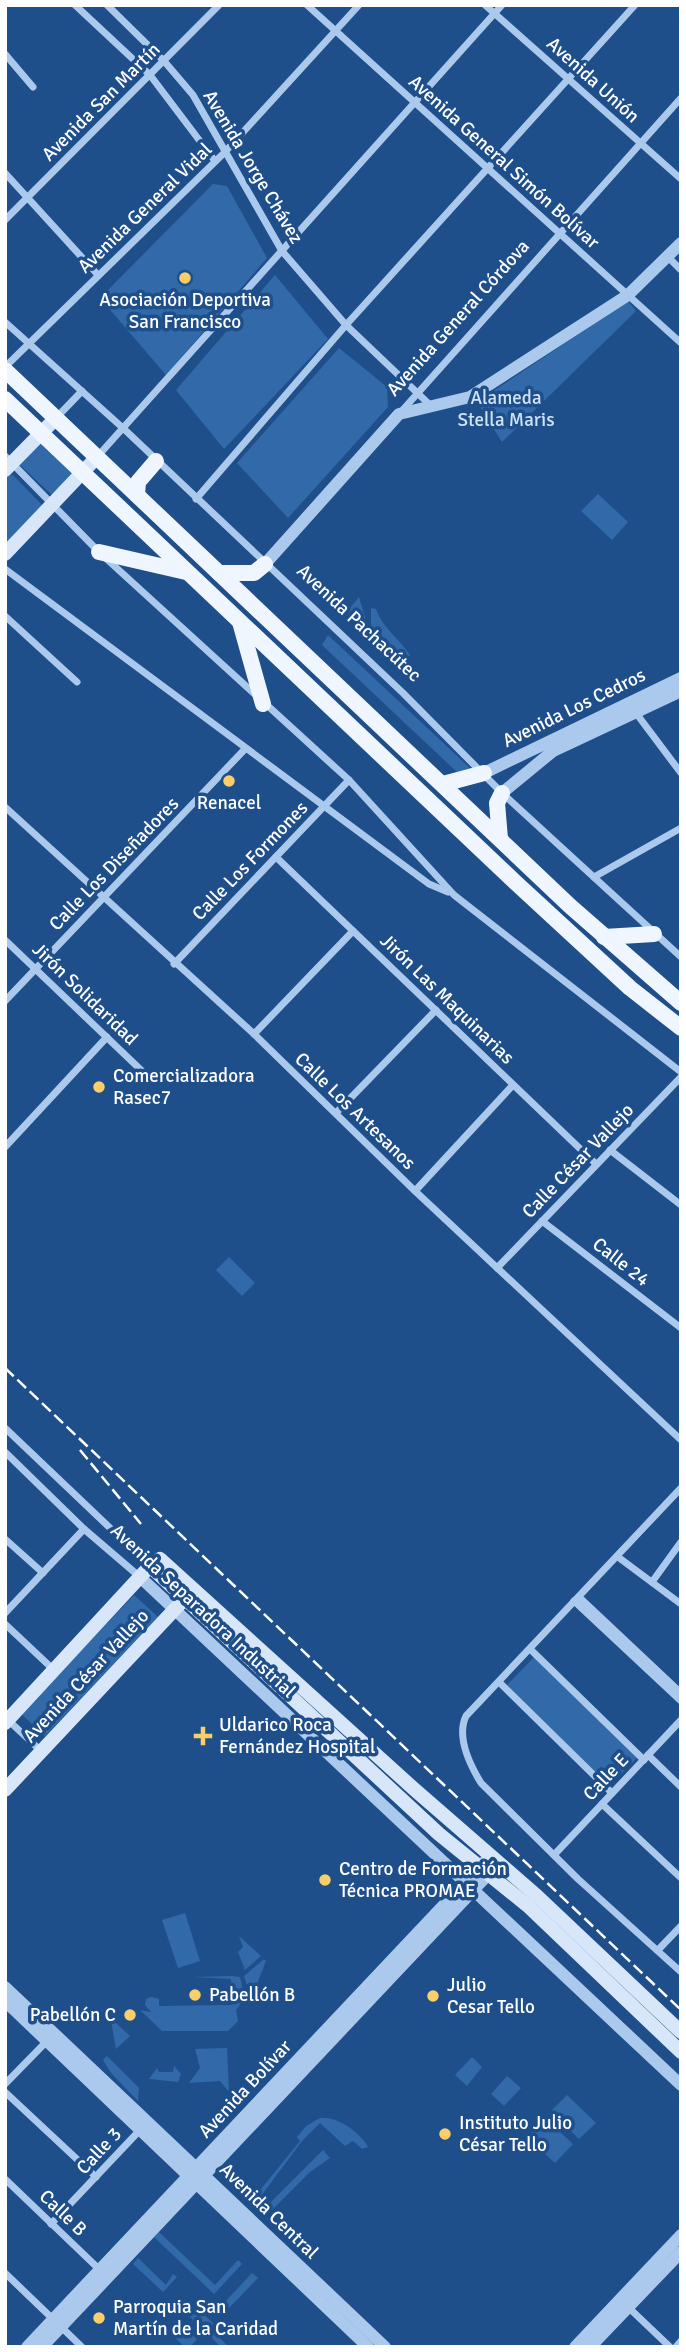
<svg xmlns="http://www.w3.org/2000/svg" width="686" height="2352" font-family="Signika,sans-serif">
	<rect width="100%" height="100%" fill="#1e4f8b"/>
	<!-- green -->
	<g fill="#3269a9">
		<polygon points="213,184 227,186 267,258 166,375 100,298"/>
		<polygon points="275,275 328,339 224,449 176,390"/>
		<polygon points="628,301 636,311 502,442 477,402"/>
		<polygon points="339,348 387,387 388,407 288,518 237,463"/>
		<polygon points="38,442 74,475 53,496 18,463"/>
		<polygon points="13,475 42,505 5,547 5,476"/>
		<polygon points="598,494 628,522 612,540 581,511"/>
		<polygon points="359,597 365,617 366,633 345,614"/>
		<path d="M371 608 376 609C383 629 399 638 410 655L401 664 371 636Z"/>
		<polygon points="328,635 471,769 459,774 322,645"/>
		<polygon points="229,1257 255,1283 242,1296 216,1270"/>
		<polygon points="134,1595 158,1617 45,1736 21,1714"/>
		<polygon points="534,1657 637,1758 609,1786 507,1685"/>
		<polygon points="185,1913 200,1961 178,1968 162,1920"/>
		<polygon points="239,1936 261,1956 245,1970 238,1952 243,1947"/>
		<polygon points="264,1959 266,1961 255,1989 249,1992 244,1976"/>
		<polygon points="232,1976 240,1977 245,1998 236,2010 238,2021 228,2031 162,2031 140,2010 151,2012 145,2005 146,1999 151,1997 159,1999 159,2006 232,2005 231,1979 193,1977"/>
		<polygon points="92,2009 102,2010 130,2036 116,2049 111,2021 99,2016 89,2024 83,2018"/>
		<polygon points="227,2048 229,2092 220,2081 189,2083 200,2068 195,2049"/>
		<polygon points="107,2056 139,2088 138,2101 111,2073 103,2060"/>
		<polygon points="472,2057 482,2067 467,2086 455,2075"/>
		<polygon points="174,2066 181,2074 178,2082 149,2079 157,2068 159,2072 173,2072"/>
		<polygon points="507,2076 521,2088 504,2106 491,2094"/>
		<polygon points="567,2095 596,2123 579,2139 551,2111"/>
		<path d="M320 2118C337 2116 360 2132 368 2147L362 2149 353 2141 345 2146 320 2123 302 2141 255 2204 252 2201 257 2194 300 2141 297 2137 306 2126Z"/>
		<polygon points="545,2118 573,2144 555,2163 527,2137"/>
		<polygon points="323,2150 330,2158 310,2172 266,2216 262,2211"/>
		<polygon points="159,2232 215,2285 238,2260 242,2264 214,2294 154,2237"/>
		<polygon points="138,2258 166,2285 173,2274 177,2277 163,2292 133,2264"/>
		<polygon points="252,2273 258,2278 229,2308 224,2303"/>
		<polygon points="198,2309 214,2324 210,2329 229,2347 221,2347 190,2317"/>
		<polygon points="182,2325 197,2339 190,2347 185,2347 172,2335"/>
	</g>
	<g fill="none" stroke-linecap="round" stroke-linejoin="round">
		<!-- minor -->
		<g stroke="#abc9ec" stroke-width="7">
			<polyline points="75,5 150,75 215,161"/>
			<polyline points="107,5 164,61 193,95 282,251 346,325 430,405"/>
			<polyline points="307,5 681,343"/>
			<polyline points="485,5 681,179"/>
			<polyline points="5,54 33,87"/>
			<polyline points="5,173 98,275"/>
			<polyline points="5,220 219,5"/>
			<polyline points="668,257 681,270"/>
			<polyline points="5,322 124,429 403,693 502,793 681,957"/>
			<polyline points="5,367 224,153 359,5"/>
			<polyline points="400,413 681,98"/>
			<polyline points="56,418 82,391"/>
			<polyline points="5,456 99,552 349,780 454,895 681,1072"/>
			<polyline points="97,457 502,5"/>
			<polyline points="196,499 346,325 635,5"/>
			<polyline points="5,569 429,884 448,892"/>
			<polyline points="5,616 77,682"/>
			<polyline points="636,713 681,773"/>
			<polyline points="5,807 254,1034 415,1191 681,1440"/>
			<polyline points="276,857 596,1164"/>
			<polyline points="594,877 681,828"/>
			<polyline points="5,940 142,1071"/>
			<polyline points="174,964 349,780"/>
			<polyline points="5,1001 245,749"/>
			<polyline points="254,1034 353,931"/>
			<polyline points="336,1113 436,1010"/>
			<polyline points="5,1147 107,1037"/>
			<polyline points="610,1150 681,1205"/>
			<polyline points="415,1191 513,1085"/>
			<polyline points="542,1221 681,1328"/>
			<polyline points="497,1268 681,1077"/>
			<polyline points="5,1428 150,1566"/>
			<polyline points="5,1452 84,1529 140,1577"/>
			<path d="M681 1488 466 1716C456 1737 470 1765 481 1783L578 1879 681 1972"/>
			<polyline points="5,1539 43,1573"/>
			<polyline points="618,1557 681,1604"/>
			<polyline points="652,1582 681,1542"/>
			<polyline points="579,1597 681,1693"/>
			<polyline points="574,1601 681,1701"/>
			<polyline points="5,1613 84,1529"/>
			<polyline points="5,1624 55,1671"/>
			<polyline points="530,1649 644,1760"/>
			<polyline points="499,1682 612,1793"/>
			<polyline points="8,1720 41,1751"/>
			<polyline points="648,1755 681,1787"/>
			<polyline points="602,1804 681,1878"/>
			<polyline points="554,1855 681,1720"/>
			<polyline points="658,1950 681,1926"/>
			<polyline points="5,2084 47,2041"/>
			<polyline points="5,2092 96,2177"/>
			<polyline points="5,2179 100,2270"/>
			<polyline points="51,2224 140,2130"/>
			<polyline points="5,2273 82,2347"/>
			<polyline points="628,2307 670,2347"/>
			<polyline points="676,2347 681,2341"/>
		</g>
		<!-- tertiary -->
		<g stroke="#abc9ec" stroke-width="12">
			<polyline points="265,564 399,414 470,397 628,295 681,243"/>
			<polyline points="484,773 681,678"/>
			<polyline points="502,793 553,751 681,691"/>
			<polyline points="140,1577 681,2085"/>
			<polyline points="5,1987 385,2347"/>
			<polyline points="5,2001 368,2347"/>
			<polyline points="27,2347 490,1856"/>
			<polyline points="42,2347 499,1863"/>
			<polyline points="575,2347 681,2235"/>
			<polyline points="590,2347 681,2252"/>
		</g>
		<!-- secondary -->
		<g stroke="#d7e6f9" stroke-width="14">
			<polyline points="5,470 56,418"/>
			<polyline points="5,554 97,457"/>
			<polyline points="150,1566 439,1834 528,1906 681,2052"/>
			<polyline points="5,1723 150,1566 160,1559 414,1789 537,1896 681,2032"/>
			<polyline points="5,1790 191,1592"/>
		</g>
		<!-- primary -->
		<g stroke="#f0f6ff" stroke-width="16">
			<polyline points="5,370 570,906 681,1003"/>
			<polyline points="5,399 515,882 630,988 681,1028"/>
			<polyline points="137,495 138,482 156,461"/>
			<polyline points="99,552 186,572"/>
			<polyline points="219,573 254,573 265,564"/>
			<polyline points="240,622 263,704"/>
			<polyline points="443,784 484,773"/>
			<polyline points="500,839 497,803 502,793"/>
			<polyline points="604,937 654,934"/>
		</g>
		<!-- rail -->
		<g stroke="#fff" stroke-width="2.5" stroke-dasharray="12 5" stroke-linecap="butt">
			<polyline points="5,1368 681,2010"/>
			<polyline points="80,1450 141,1524"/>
		</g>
	</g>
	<!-- markers -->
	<g fill="#facf6a" stroke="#1e4f8b" stroke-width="2.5">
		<circle cx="185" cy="278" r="7"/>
		<circle cx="229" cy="781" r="7"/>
		<circle cx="99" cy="1087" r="7"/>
		<path d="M199.5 1725.5h7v7h7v7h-7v7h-7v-7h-7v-7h7z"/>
		<circle cx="325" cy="1880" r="7"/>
		<circle cx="195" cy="1995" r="7"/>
		<circle cx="433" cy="1996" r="7"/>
		<circle cx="130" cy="2015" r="7"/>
		<circle cx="445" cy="2134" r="7"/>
		<circle cx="99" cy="2318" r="7"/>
	</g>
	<g text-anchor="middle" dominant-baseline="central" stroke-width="7" stroke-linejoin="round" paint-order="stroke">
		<!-- street labels -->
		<g font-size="19" fill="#fff" stroke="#1e4f8b">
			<text transform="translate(593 80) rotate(42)">Avenida Unión</text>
			<text transform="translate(101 102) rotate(-45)">Avenida San Martín</text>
			<text transform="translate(504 162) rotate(42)">Avenida General Simón Bolívar</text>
			<text transform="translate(253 167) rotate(59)">Avenida Jorge Chávez</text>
			<text transform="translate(145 208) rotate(-44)">Avenida General Vidal</text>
			<text transform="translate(458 318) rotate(-48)">Avenida General Córdova</text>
			<text transform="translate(359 623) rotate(43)">Avenida Pachacútec</text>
			<text transform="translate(574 708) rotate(-26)">Avenida Los Cedros</text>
			<text transform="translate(250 861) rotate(-46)">Calle Los Formones</text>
			<text transform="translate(114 864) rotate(-46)">Calle Los Diseñadores</text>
			<text transform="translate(85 994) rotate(44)">Jirón Solidaridad</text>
			<text transform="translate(447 999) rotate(44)">Jirón Las Maquinarias</text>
			<text transform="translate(355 1111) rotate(44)">Calle Los Artesanos</text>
			<text transform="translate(578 1161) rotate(-46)">Calle César Vallejo</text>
			<text transform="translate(621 1262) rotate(38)">Calle 24</text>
			<text transform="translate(203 1611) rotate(43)">Avenida Separadora Industrial</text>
			<text transform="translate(86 1676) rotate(-47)">Avenida César Vallejo</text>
			<text transform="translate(606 1777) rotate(-47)">Calle E</text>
			<text transform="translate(245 2089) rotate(-47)">Avenida Bolívar</text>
			<text transform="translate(99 2151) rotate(-47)">Calle 3</text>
			<text transform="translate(269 2211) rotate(44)">Avenida Central</text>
			<text transform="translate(63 2213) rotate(44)">Calle B</text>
		</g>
		<!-- poi labels -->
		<g font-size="19" fill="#fff" stroke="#1e4f8b" text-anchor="start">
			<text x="185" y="300" text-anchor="middle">Asociación Deportiva<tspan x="185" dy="22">San Francisco</tspan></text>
			<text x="229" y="803" text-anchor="middle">Renacel</text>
			<text x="113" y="1076">Comercializadora<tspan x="113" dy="22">Rasec7</tspan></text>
			<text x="219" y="1725">Uldarico Roca<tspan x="219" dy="22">Fernández Hospital</tspan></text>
			<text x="339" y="1869">Centro de Formación<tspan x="339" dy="22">Técnica PROMAE</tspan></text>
			<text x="447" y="1985">Julio<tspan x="447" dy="22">Cesar Tello</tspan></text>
			<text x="209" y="1995">Pabellón B</text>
			<text x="116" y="2015" text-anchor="end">Pabellón C</text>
			<text x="459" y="2123">Instituto Julio<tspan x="459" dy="22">César Tello</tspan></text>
			<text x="113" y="2307">Parroquia San<tspan x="113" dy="22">Martín de la Caridad</tspan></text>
		</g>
		<!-- park labels -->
		<g font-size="19" fill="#d0e3f9" stroke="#1e4f8b">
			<text x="506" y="398">Alameda<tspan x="506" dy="22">Stella Maris</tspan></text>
		</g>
	</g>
	<!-- border -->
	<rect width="686" height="2352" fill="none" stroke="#ffffff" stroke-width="14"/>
</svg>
